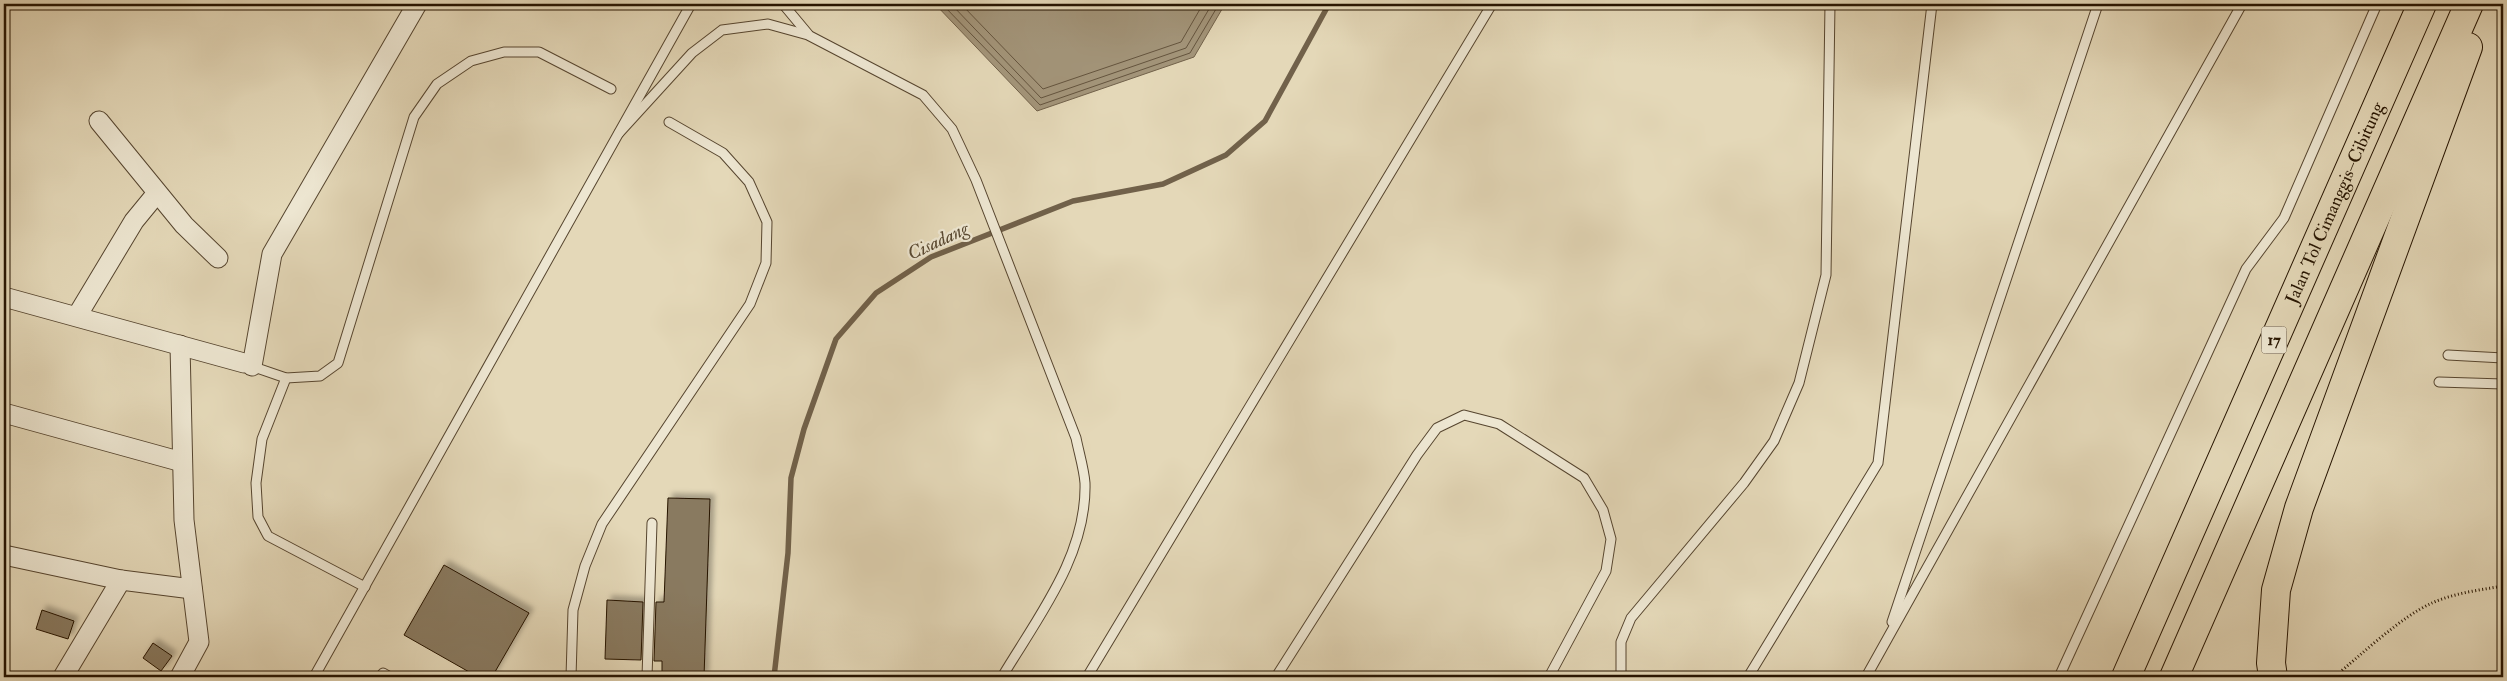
<svg xmlns="http://www.w3.org/2000/svg" width="2507" height="681" font-family="'IM FELL Double Pica',serif">
	<defs>
		<filter id="shadow"><feDropShadow dx="4.5" dy="-4.5" stdDeviation="2.5" flood-color="#0004"/></filter>
	</defs>
	<rect width="100%" height="100%" fill="#e4d8b8"/>
	<filter id="stains"><feTurbulence type="fractalNoise" baseFrequency=".004" numOctaves="4"/><feColorMatrix values="0 0 0 0 .2 0 0 0 0 .09 0 0 0 0 .02 0 0 0 .5 -.17"/></filter>
	<radialGradient id="worn" r=".72"><stop offset=".6" stop-color="#630" stop-opacity="0"/><stop offset="1" stop-color="#630" stop-opacity=".3"/></radialGradient>
	<!-- water -->
	<polygon fill="#a3957a" stroke="#71614a" points="935,4 1225,4 1194,57 1037,111"/>
	<g fill="none" stroke-linecap="round" stroke-linejoin="round">
		<!-- shore -->
		<g stroke="#64543e" stroke-width="1">
			<polyline points="942,4 1040,105 1190,53 1219,4"/>
			<polyline points="951,4 1041,98 1186,48 1212,4"/>
			<polyline points="961,4 1043,89 1181,42 1203,4"/>
		</g>
		<!-- stream -->
		<polyline stroke="#71614a" stroke-width="5.5" points="774,677 788,553 791,478 804,429 836,339 876,293 931,257 1073,201 1163,184 1226,155 1265,121 1329,4"/>
	</g>
	<!-- building -->
	<g fill="#897a60" stroke="#261401" filter="url(#shadow)">
		<polygon points="668,498 710,499 704,677 662,677 662,661 654,661 656,602 664,602"/>
		<polygon points="444,565 529,613 492,677 478,677 404,635"/>
		<polygon points="607,600 643,602 641,660 605,659"/>
		<polygon points="42,610 74,621 68,639 36,629"/>
		<polygon points="153,643 172,656 161,671 143,658"/>
	</g>
	<g fill="none" stroke-linecap="round" stroke-linejoin="round">
		<!-- lane casing -->
		<g stroke="#56452f" stroke-width="11">
			<g id="lane">
				<polyline points="783,4 808,34"/>
				<path d="M619 133 692 53 722 30 768 24 808 35 923 95 952 129 976 180 1076 438C1079 453 1084 469 1085 483 1087 556 1037 618 1002 677"/>
				<polyline points="2448,355 2503,358"/>
				<polyline points="251,366 286,378 320,376 338,363 414,117 437,84 471,61 504,52 539,52 611,89"/>
				<polyline points="286,378 262,439 256,483 258,517 268,536 365,587"/>
				<polyline points="2439,382 2503,384"/>
				<polyline points="1892,622 2098,4"/>
				<polyline points="383,673 390,677"/>
				<polyline points="314,677 691,4"/>
				<polyline points="571,677 573,610 585,566 602,524 750,304 766,263 767,222 749,182 723,153 669,122"/>
				<polyline points="647,677 652,523"/>
				<polyline points="1087,677 1492,4"/>
				<polyline points="1276,677 1417,455 1437,428 1464,415 1499,424 1584,478 1603,510 1611,539 1606,571 1549,677"/>
				<polyline points="1621,677 1621,642 1631,618 1744,483 1774,441 1799,383 1826,275 1830,4"/>
				<polyline points="1748,677 1878,463 1932,4"/>
				<polyline points="1866,677 2242,4"/>
				<polyline points="2059,677 2246,269 2284,218 2377,4"/>
			</g>
		</g>
		<!-- street casing -->
		<g stroke="#56452f" stroke-width="21">
			<g id="street">
				<polyline points="99,121 184,225 218,258"/>
				<polyline points="4,297 244,363"/>
				<polyline points="77,316 134,221 157,193"/>
				<polyline points="252,366 272,254 417,4"/>
				<polyline points="4,413 182,462"/>
				<polyline points="4,555 121,580 192,589"/>
				<polyline points="63,677 121,580"/>
				<polyline points="180,677 199,642 184,520 180,345"/>
			</g>
		</g>
		<!-- highway casing -->
		<g stroke="#261401" stroke-width="30">
			<g id="highway">
				<path id="s1" d="M2126 677 2422 4"/>
				<polyline points="2174,677 2469,4"/>
				<polyline points="2273,677 2271,663 2276,590 2299,508 2468,47"/>
			</g>
		</g>
		<!-- path -->
		<path stroke="#261401" stroke-width="3" stroke-dasharray="1 2.5" stroke-linecap="butt" d="M2334 677C2361 655 2402 616 2432 603 2454 593 2480 590 2503 586"/>
		<!-- lane -->
		<use href="#lane" stroke="#ede6d1" stroke-width="9"/>
		<!-- street -->
		<use href="#street" stroke="#ede6d1" stroke-width="19"/>
		<!-- highway -->
		<use href="#highway" stroke="#e4d8b8" stroke-width="28"/>
	</g>
	<g text-anchor="middle" dominant-baseline="central" stroke-width="4.5" stroke-linejoin="round" paint-order="stroke">
		<!-- shield labels -->
		<rect fill="#ede6d1" stroke="#62533f" stroke-width="1" x="2261.5" y="326.5" width="25" height="27" rx="4"/>
		<g font-size="16" font-weight="bold" fill="#261401">
			<text x="2274" y="340">17</text>
		</g>
		<!-- street labels -->
		<g font-size="18" fill="#261401" stroke="#ede6d1">
			<text stroke="none"><textPath href="#s1" startOffset="518">Jalan Tol Cimanggis–Cibitung</textPath></text>
		</g>
		<!-- water labels -->
		<g font-size="19" font-style="italic" fill="#584831" stroke="#ede6d1">
			<text transform="translate(938 241) rotate(-25)">Cisadang</text>
		</g>
	</g>
	<!-- margin -->
	<rect width="2507" height="681" fill="none" stroke="#e4d8b8" stroke-width="20"/>
	<rect x="5" y="5" width="2497" height="671" fill="none" stroke="#261401" stroke-width="2.5"/>
	<rect x="10" y="10" width="2487" height="661" fill="none" stroke="#261401"/>
	<rect width="100%" height="100%" filter="url(#stains)"/>
	<rect width="100%" height="100%" fill="url(#worn)"/>
</svg>
